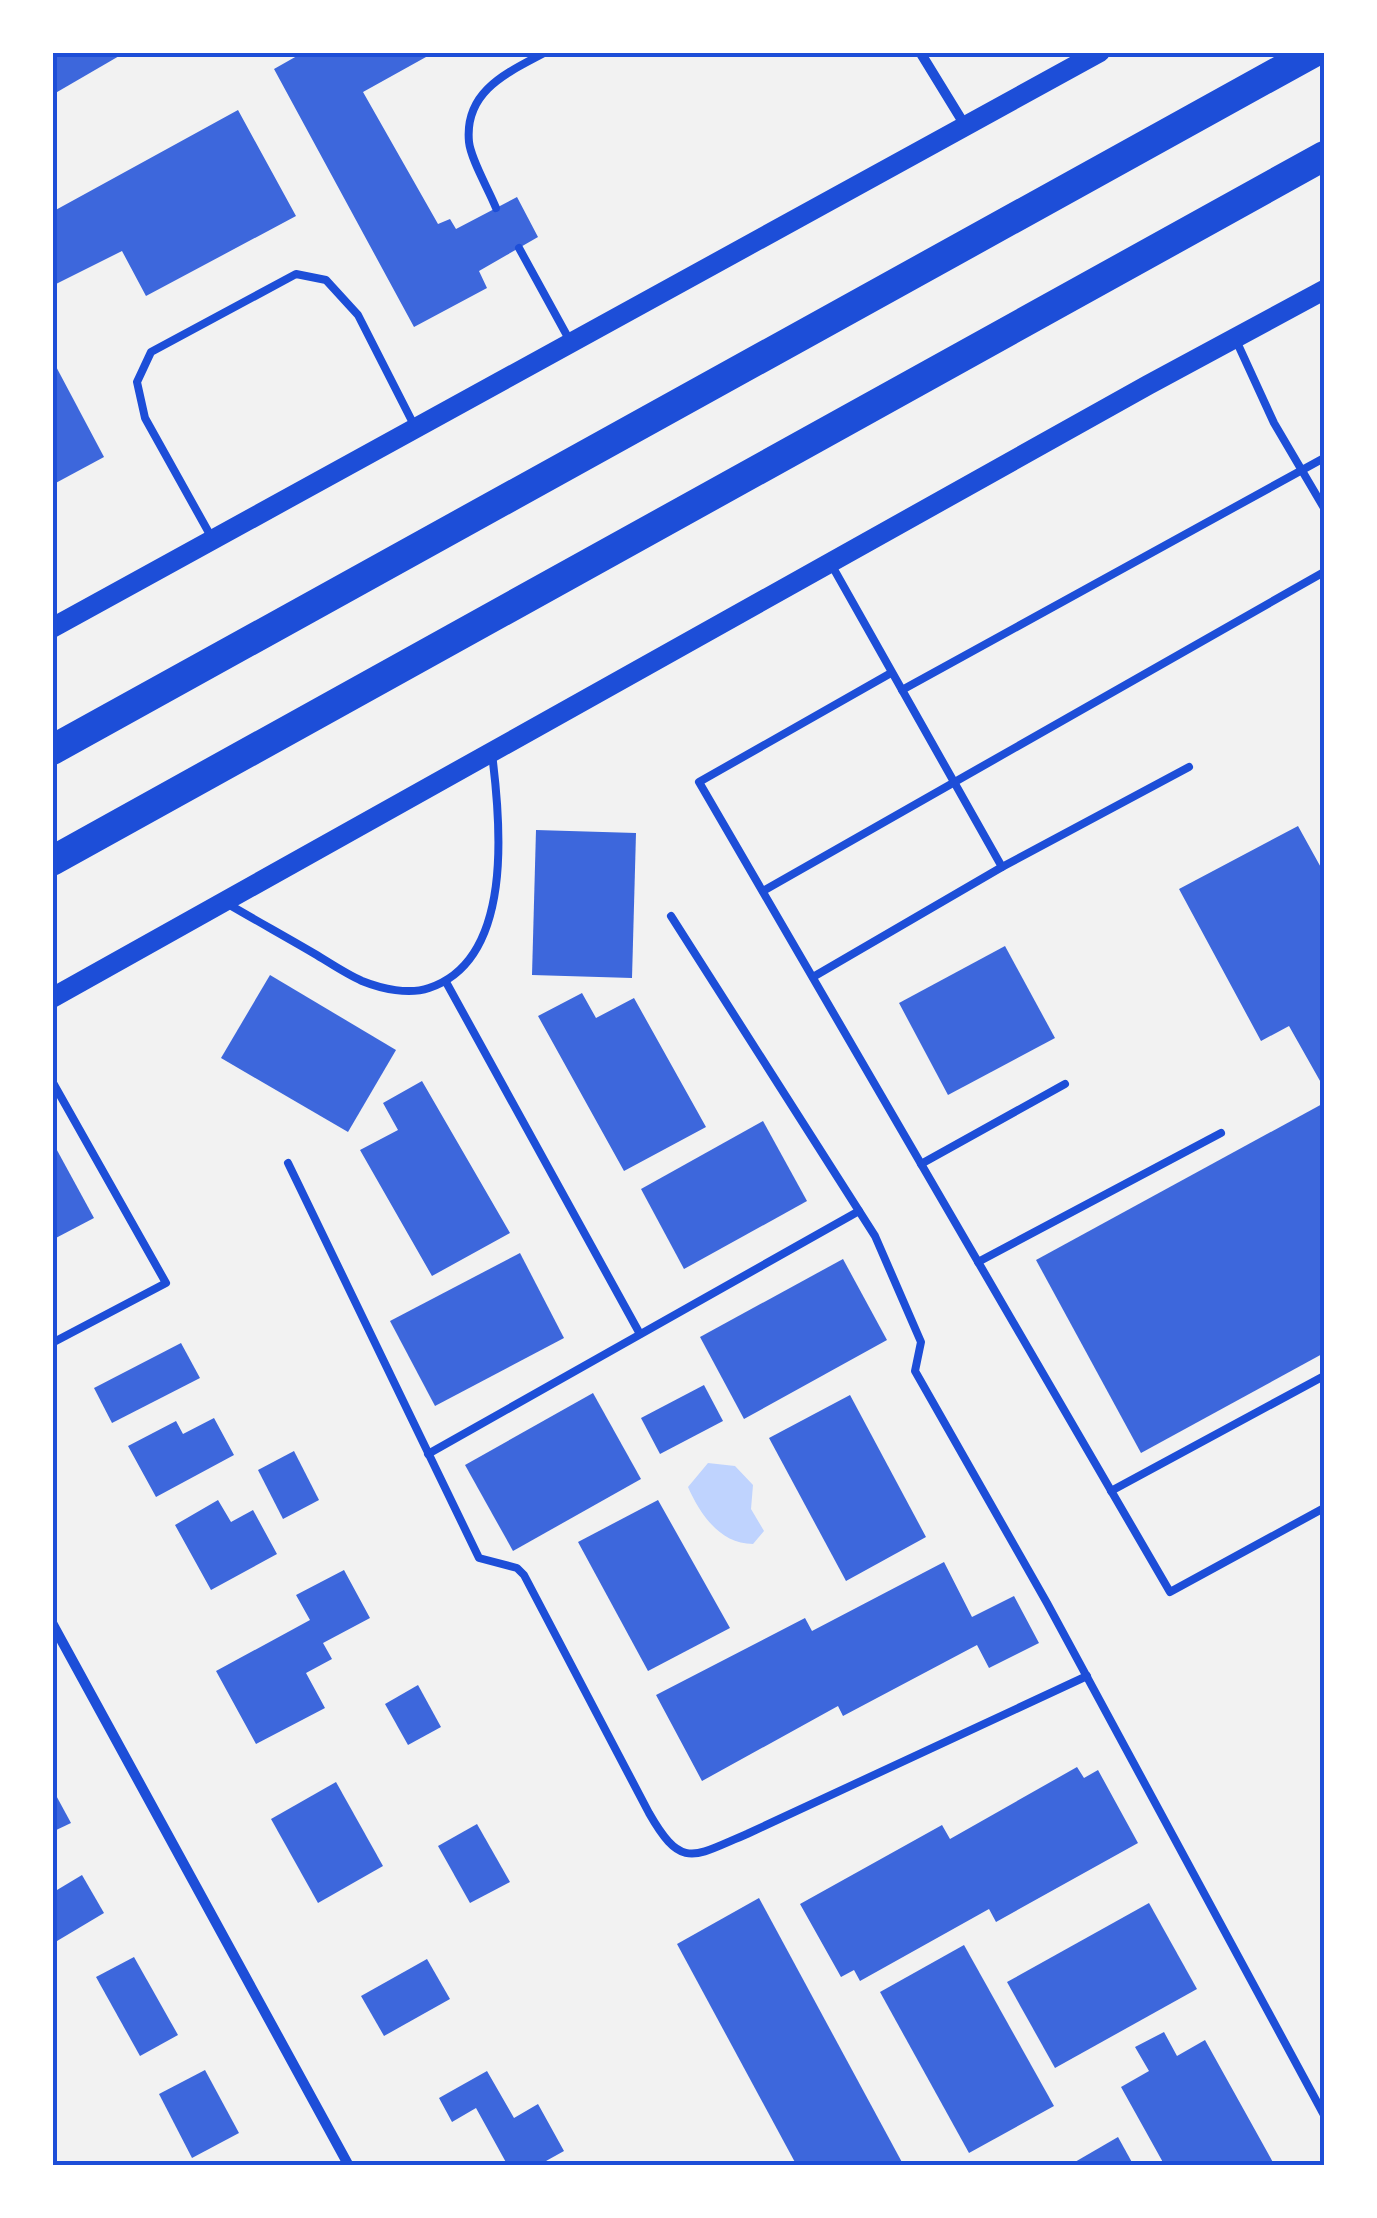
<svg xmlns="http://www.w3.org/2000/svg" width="1377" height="2218" font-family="Raleway,sans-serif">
	<rect width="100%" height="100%" fill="#f2f2f2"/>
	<!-- water -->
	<path fill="#bfd3fe" d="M708 1463 735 1466 753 1485 751 1509 764 1531 753 1544C720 1544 700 1514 688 1487Z"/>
	<!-- building -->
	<g fill="#3d67dc">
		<polygon points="52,52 126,52 52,95"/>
		<polygon points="304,52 435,52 363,92 438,224 450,219 456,229 517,197 538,237 479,271 487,288 414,327 274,69"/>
		<polygon points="238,110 296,216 146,296 122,251 52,286 52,212"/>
		<polygon points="52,359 104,457 52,485"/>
		<polygon points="1298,826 1324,873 1324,1088 1289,1026 1261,1041 1179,889"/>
		<polygon points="536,830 636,833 632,978 532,975"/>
		<polygon points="1005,946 1055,1038 948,1095 899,1003"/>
		<polygon points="270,975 396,1050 348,1132 221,1058"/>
		<polygon points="582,993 596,1018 634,998 706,1127 624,1171 538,1016"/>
		<polygon points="422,1081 510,1233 432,1276 360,1150 398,1130 383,1103"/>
		<polygon points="1324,1103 1324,1353 1141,1453 1036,1260"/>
		<polygon points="763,1121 807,1201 684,1269 641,1189"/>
		<polygon points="52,1141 94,1218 52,1240"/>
		<polygon points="520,1253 564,1338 435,1406 390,1321"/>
		<polygon points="843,1259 887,1340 744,1419 700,1337"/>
		<polygon points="181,1343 200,1378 112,1423 94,1388"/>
		<polygon points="704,1385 723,1421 660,1454 641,1418"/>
		<polygon points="593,1393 641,1479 513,1551 465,1465"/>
		<polygon points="850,1395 926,1537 846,1581 769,1438"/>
		<polygon points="214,1418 234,1455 156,1497 128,1446 176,1421 183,1434"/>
		<polygon points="294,1451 319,1500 283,1519 258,1470"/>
		<polygon points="218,1500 231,1522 253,1510 277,1554 211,1590 175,1525"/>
		<polygon points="658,1500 730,1628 648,1671 578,1542"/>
		<polygon points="944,1562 972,1617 1014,1596 1039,1643 989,1668 977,1645 843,1716 838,1706 702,1781 656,1695 805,1618 812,1631"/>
		<polygon points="344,1570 370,1618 323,1643 332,1659 306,1673 325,1708 256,1744 216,1671 310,1620 296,1595"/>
		<polygon points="418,1685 441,1727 408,1745 385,1704"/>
		<polygon points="1077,1767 1084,1778 1098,1770 1138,1843 996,1922 989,1909 860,1981 854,1970 841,1977 800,1904 942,1825 950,1839"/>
		<polygon points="336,1782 383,1866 318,1903 271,1819"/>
		<polygon points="52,1788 71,1823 52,1832"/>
		<polygon points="477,1824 510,1882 470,1903 438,1846"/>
		<polygon points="82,1875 104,1913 52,1944 52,1893"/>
		<polygon points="759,1898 904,2166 797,2166 677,1944"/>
		<polygon points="1149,1903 1197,1989 1055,2068 1007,1982"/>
		<polygon points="964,1945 1054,2106 969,2153 880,1992"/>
		<polygon points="134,1957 178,2035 140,2056 96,1977"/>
		<polygon points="427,1959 450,1999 384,2036 361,1996"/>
		<polygon points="1164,2032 1177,2056 1205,2040 1275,2166 1165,2166 1121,2087 1149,2071 1135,2047"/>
		<polygon points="205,2070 239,2133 192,2158 159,2094"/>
		<polygon points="487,2071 514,2118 538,2104 564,2151 537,2166 508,2166 476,2108 452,2122 439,2098"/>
		<polygon points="1118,2137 1134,2166 1068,2166"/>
	</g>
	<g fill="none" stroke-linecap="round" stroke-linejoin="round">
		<!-- service -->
		<g stroke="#1d4ed8" stroke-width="8">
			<path d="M496 208C489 190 471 160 469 142 464 90 509 72 546 52"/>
			<polyline points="519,248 570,341"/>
			<polyline points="1235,338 1274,423 1324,508"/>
			<polyline points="213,540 145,418 137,382 151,352 296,274 326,280 358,315 414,425"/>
			<polyline points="831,564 1002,867 1189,767"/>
			<polyline points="891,673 699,782 1170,1592 1324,1508"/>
			<polyline points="902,690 1324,458"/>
			<polyline points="1324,723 1324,731"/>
			<polyline points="763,891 1324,572"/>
			<path d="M228 904C257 921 286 937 315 954 330 963 346 974 362 981 382 989 409 995 429 988 514 960 501 824 492 754"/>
			<polyline points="671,916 875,1236 921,1342 915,1371 1047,1603 1324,2115"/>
			<polyline points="813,977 1002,867"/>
			<polyline points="446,982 640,1334"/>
			<polyline points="52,1081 166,1283 52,1343"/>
			<path d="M288 1163 479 1558 517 1568 524 1575 649 1813C682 1871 694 1856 747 1834L1087 1676"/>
			<polyline points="921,1164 1065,1084"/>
			<polyline points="978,1262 1221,1133"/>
			<polyline points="428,1454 859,1211"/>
			<polyline points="1111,1491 1324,1376"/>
		</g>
		<!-- minor -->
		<g stroke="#1d4ed8" stroke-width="10">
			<polyline points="920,52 966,127"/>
			<polyline points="52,1623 349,2166"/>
		</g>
		<!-- secondary -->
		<g stroke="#1d4ed8" stroke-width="20">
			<polyline points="52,628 1100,52"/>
			<polyline points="52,998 1148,385 1324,290"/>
		</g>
		<!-- motorway -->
		<g stroke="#1d4ed8" stroke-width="30">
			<polyline points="52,750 1314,52"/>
			<polyline points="52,861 1324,156"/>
		</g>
	</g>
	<!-- border -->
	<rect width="1377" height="2218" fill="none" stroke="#ffffff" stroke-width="110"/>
	<rect x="55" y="55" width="1267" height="2108" fill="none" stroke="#1d4ed8" stroke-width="4"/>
</svg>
